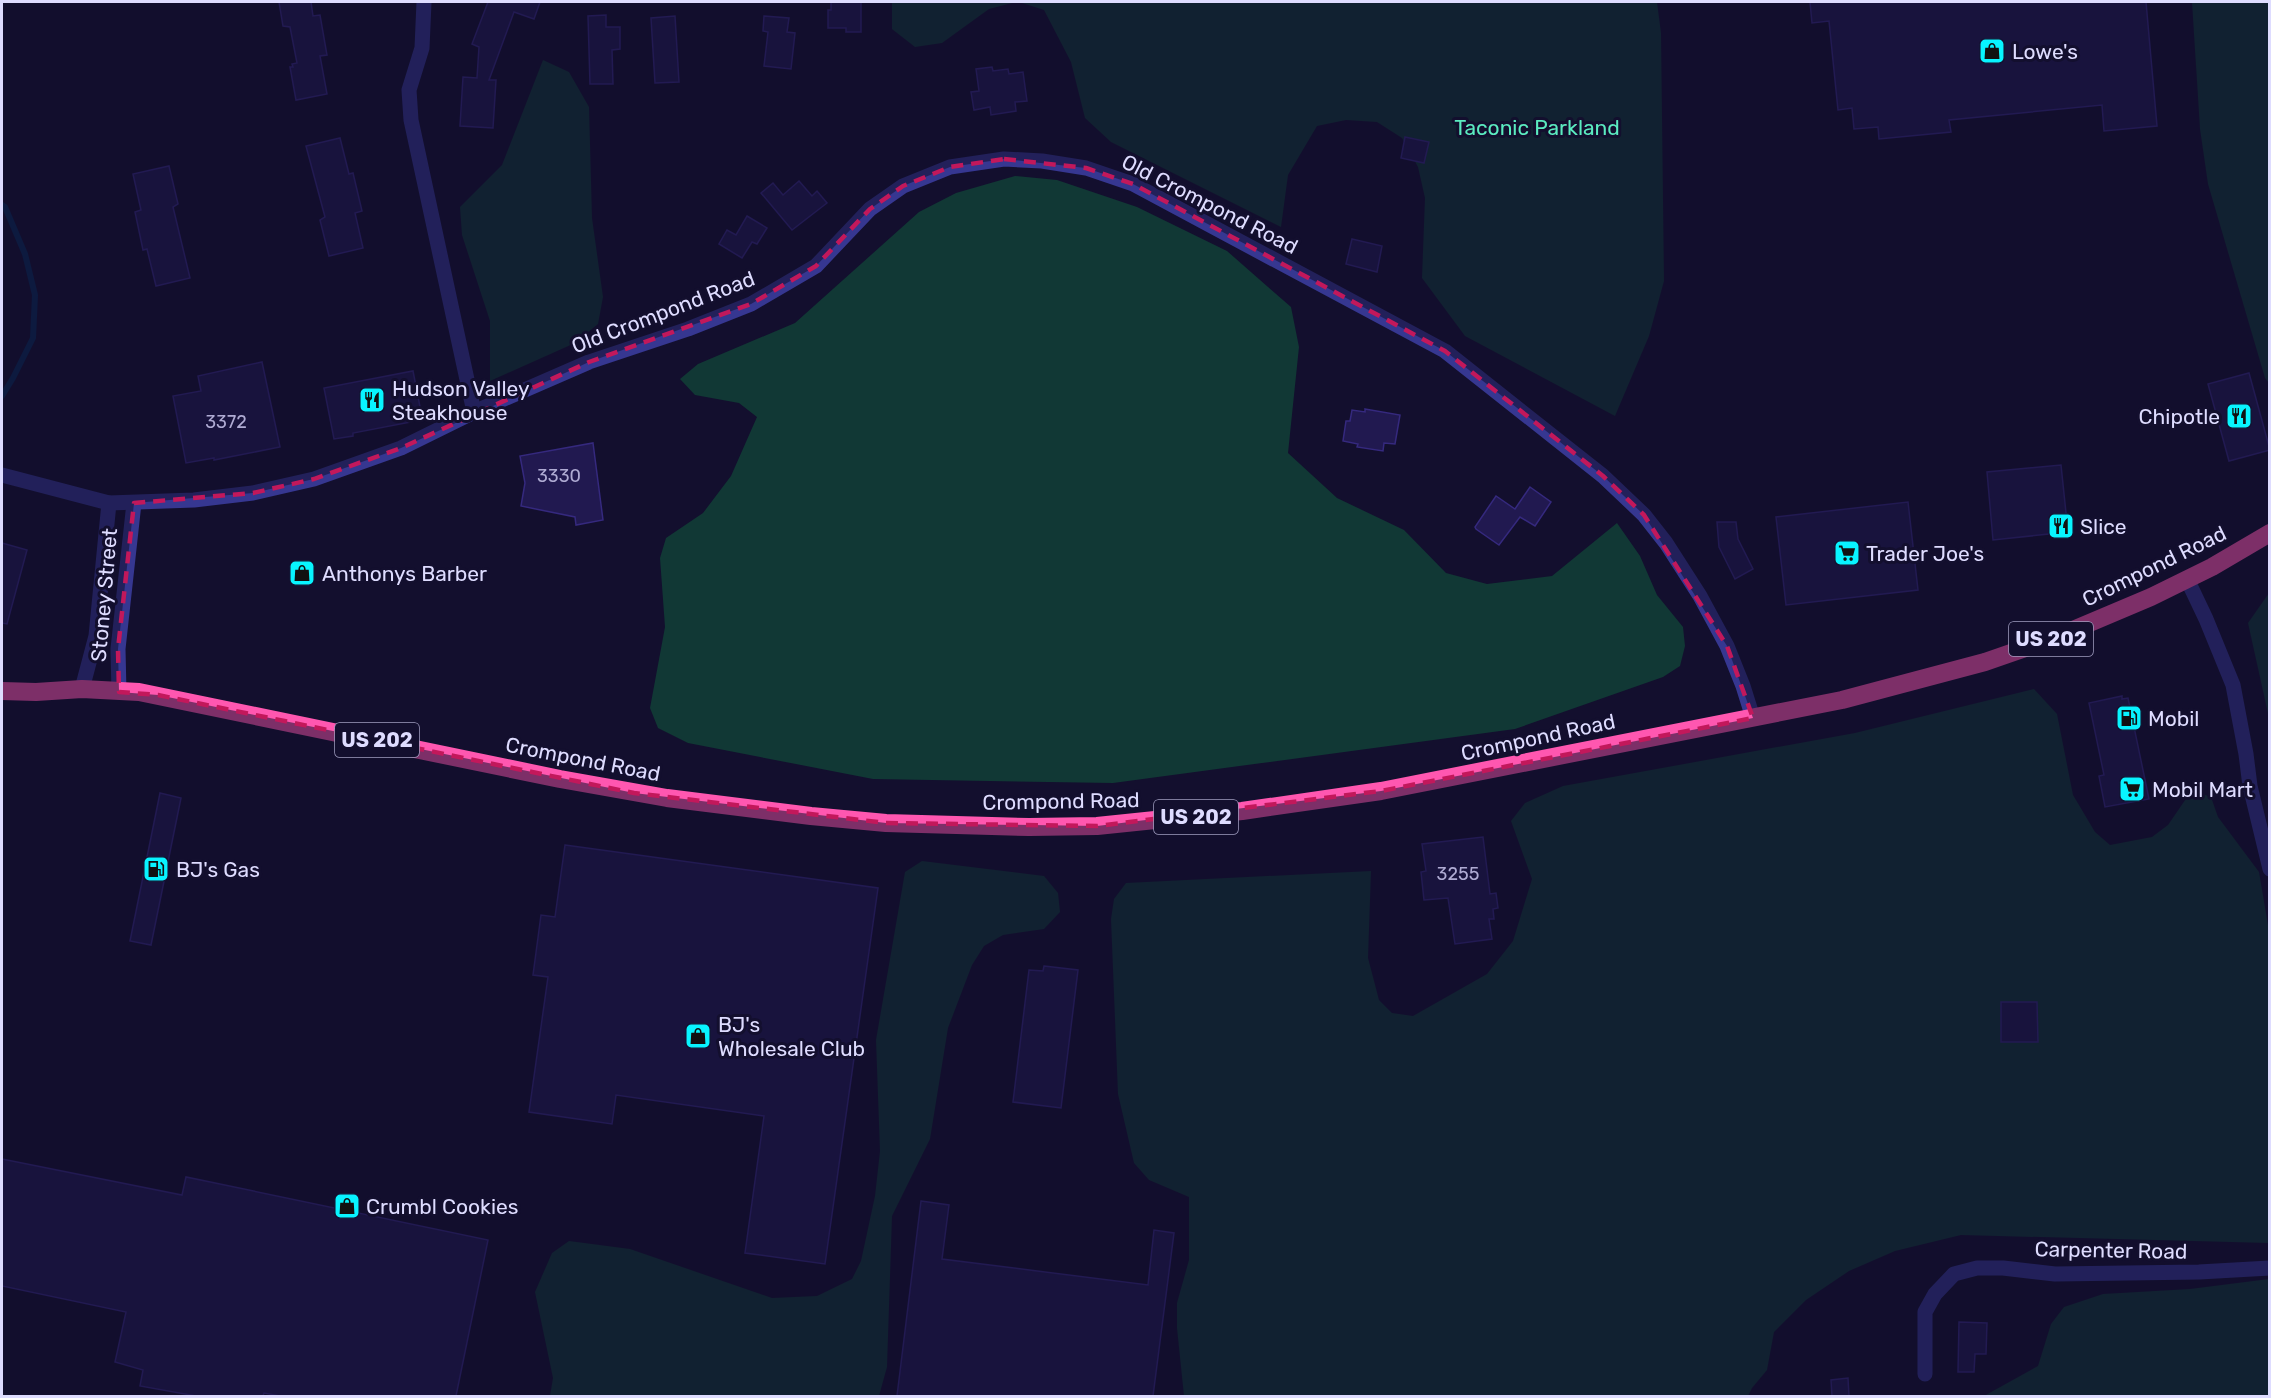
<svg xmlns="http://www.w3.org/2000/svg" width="2271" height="1398" font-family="Rubik,sans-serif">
	<rect width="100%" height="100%" fill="#130f2e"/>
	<!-- green -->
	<g fill="#113835">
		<polygon points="892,2 1016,2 989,9 942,43 915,47 892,29"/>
		<polygon points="1019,2 1657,2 1661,33 1664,281 1649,336 1615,416 1465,336 1422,278 1425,198 1418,167 1402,138 1377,122 1346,120 1317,126 1288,175 1281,227 1111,142 1085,118 1071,62 1044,10"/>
		<polygon points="2192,2 2269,2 2269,383 2265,378 2208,184 2200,129"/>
		<polygon points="543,60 569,72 589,107 592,218 603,297 598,324 575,343 490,381 490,321 462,235 460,207 502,165"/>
		<polygon points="1015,176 1057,180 1137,207 1227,251 1291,307 1299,347 1288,453 1337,498 1404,530 1446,573 1487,584 1552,576 1617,523 1640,556 1657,595 1683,627 1685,646 1680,666 1663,677 1515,729 1113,783 873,779 688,743 658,728 650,708 665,627 660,558 666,538 703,513 731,476 757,417 739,403 695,395 680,379 698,364 795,323 919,212 956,193"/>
		<polygon points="2269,593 2269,718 2248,623"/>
		<polygon points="2034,689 2057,714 2073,795 2095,832 2110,845 2152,837 2168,825 2192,790 2211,797 2218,817 2259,872 2270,937 2269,1243 1961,1235 1895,1251 1849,1271 1806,1300 1774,1332 1767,1370 1752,1388 1748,1396 1184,1396 1177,1328 1177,1303 1189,1260 1189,1197 1149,1180 1134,1163 1118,1094 1111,919 1114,899 1126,883 1371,871 1368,958 1379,1000 1392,1013 1413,1016 1487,974 1513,941 1532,879 1511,821 1525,803 1563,786 1855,733"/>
		<polygon points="922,861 1044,876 1058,893 1060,912 1044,929 1003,935 984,946 972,965 948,1028 930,1139 892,1216 887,1367 879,1396 550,1396 553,1378 535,1292 552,1253 569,1241 630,1249 772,1298 817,1296 852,1279 861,1261 875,1196 880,1151 876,1040 905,872"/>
		<polygon points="2269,1279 2269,1396 1984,1396 2038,1366 2051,1324 2064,1307 2103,1294 2190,1289"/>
	</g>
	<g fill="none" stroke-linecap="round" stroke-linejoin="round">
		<!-- stream -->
		<polyline stroke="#082854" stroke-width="6" points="2,205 5,207 25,254 35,295 33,338 13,378 2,396"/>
	</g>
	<!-- building -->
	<g fill="#211950" stroke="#35297e" stroke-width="1.5">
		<polygon points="279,2 311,2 313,16 320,15 327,55 320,56 327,94 296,100 290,67 293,67 292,64 297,63 290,27 283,26"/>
		<polygon points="488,2 540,2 534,19 514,12 489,80 496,80 493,128 460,126 463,77 477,78 479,47 472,44"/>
		<polygon points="831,2 861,2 861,32 846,32 846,28 828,28 828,10 831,10"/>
		<polygon points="1810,2 2146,2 2157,126 2104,131 2102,105 1949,120 1951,132 1879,139 1878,127 1854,129 1852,108 1838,110 1829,21 1812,23"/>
		<polygon points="606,15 606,27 620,27 620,49 612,50 613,84 590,84 588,16"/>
		<polygon points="675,16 679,82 655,83 651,18"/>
		<polygon points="764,16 789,18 787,32 795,33 791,69 764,66 768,32 763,31"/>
		<polygon points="992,67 993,71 1008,69 1009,74 1023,72 1027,101 1015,102 1016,111 991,115 990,107 974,110 971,92 979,91 976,69"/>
		<polygon points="1405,137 1429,142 1424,163 1401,158"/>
		<polygon points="340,138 349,174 353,173 362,211 355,213 363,248 329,256 320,220 325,217 306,146"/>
		<polygon points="169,166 178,204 173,207 190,278 156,286 147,249 143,250 135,212 141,210 133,174"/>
		<polygon points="799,181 812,196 817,191 827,203 792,230 761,193 773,183 783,195"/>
		<polygon points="747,216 767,228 757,244 752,242 742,258 719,244 727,230 736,235"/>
		<polygon points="1352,239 1382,246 1377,272 1346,264"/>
		<polygon points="262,362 280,447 214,460 214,458 186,463 173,396 201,391 198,376"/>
		<polygon points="413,371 421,412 409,414 411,422 353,433 353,436 334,439 324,388"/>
		<polygon points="2249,373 2270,450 2229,461 2208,384"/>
		<polygon points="1365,409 1400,415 1395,444 1384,443 1383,451 1357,447 1358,444 1343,441 1346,421 1350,421 1352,410 1365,412"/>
		<polygon points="593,443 603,520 576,525 575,517 521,506 525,483 520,456"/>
		<polygon points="2061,465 2068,532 1993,540 1987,472"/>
		<polygon points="1530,487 1551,502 1535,526 1520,517 1499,545 1476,529 1475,527 1496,496 1515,509"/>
		<polygon points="1908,502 1918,590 1786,605 1776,517"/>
		<polygon points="1717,522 1736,522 1738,539 1753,569 1735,579 1719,547"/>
		<polygon points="2,543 27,550 7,624 2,623"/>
		<polygon points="2122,696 2122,699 2128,698 2149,799 2105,807 2099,776 2104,775 2089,703"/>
		<polygon points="160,793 181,798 151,945 130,941"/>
		<polygon points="1483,837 1490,894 1496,893 1498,908 1493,909 1494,919 1489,919 1492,939 1455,944 1448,898 1424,900 1421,872 1426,871 1422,844"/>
		<polygon points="565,845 878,888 825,1264 745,1253 764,1116 616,1095 612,1124 529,1112 548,977 533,975 541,915 555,917"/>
		<polygon points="1044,966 1078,970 1061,1108 1013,1102 1029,970 1043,971"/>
		<polygon points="2001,1002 2037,1002 2038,1042 2001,1042"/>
		<polygon points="2,1159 182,1195 186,1177 488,1240 456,1396 280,1396 264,1393 263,1396 196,1396 140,1386 143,1370 115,1362 126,1312 2,1286"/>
		<polygon points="921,1201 949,1205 942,1259 1148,1285 1154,1230 1174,1233 1153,1396 897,1396"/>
		<polygon points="1959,1322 1987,1323 1986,1354 1975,1354 1974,1372 1958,1372"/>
		<polygon points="1848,1378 1849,1396 1832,1396 1831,1380"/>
	</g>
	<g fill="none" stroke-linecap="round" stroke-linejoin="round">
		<!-- minor -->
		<g stroke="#363791" stroke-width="15">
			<polyline points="424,2 422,48 409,90 411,120 474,412"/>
			<polyline points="2,475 109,503 194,500 253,493 314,479 401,448 474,412 589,362 688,329 751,304 816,266 870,209 903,186 950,167 1004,159 1042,161 1086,168 1133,184 1445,351 1603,476 1644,515 1666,543 1700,596 1727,646 1743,686 1753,718"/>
			<polyline points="2187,579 2206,619 2233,685 2246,754 2250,786 2270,869"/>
			<polyline points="82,689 96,636 109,503"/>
			<polyline points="119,692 118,649 134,503"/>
			<polyline points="1925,1374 1925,1312 1935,1294 1954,1274 1977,1268 2003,1268 2055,1274 2199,1272 2270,1268"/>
		</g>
		<!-- highway -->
		<polyline stroke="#ff57b0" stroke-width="18" points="2,691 36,692 82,689 139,692 560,779 667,798 811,816 886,823 1029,827 1097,826 1242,811 1381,791 1842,700 1985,662 2054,638 2151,597 2212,567 2270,533"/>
	</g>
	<!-- marked area -->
	<path d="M0 0H2271V1398H0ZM1004 159 1086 168 1133 184 1445 351 1603 476 1644 515 1727 646 1753 718 1381 791 1097 826 886 823 634 793 158 695 119 692 118 649 134 503 253 493 314 479 401 448 589 362 751 304 816 266 870 209 903 186 950 167Z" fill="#130f2e" fill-opacity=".55" fill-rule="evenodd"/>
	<path fill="none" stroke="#c2185b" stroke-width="4.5" stroke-dasharray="12 8" stroke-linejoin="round" d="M1004 159 1086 168 1133 184 1445 351 1603 476 1644 515 1727 646 1753 718 1381 791 1097 826 886 823 634 793 158 695 119 692 118 649 134 503 253 493 314 479 401 448 589 362 751 304 816 266 870 209 903 186 950 167Z"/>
	<!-- icons -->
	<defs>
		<g id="shop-square" transform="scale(1.35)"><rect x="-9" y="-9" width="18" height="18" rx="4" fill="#08f4ff" stroke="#130f2e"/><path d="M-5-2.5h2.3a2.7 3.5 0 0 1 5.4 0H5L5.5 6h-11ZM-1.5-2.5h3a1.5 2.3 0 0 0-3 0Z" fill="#111"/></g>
		<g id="restaurant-square" transform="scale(1.35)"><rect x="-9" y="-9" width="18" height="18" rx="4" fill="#08f4ff" stroke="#130f2e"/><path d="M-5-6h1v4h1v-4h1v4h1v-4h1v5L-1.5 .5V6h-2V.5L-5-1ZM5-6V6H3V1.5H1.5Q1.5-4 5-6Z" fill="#111"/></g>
		<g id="supermarket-square" transform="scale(1.35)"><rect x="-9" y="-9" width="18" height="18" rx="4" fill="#08f4ff" stroke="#130f2e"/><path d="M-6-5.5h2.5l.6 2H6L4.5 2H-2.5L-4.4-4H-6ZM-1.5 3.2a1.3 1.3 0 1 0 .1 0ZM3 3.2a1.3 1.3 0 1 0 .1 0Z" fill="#111"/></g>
		<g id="fuel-square" transform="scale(1.35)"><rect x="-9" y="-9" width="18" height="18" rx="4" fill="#08f4ff" stroke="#130f2e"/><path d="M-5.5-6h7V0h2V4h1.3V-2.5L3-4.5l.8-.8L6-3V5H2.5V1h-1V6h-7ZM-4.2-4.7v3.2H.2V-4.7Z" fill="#111"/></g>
	</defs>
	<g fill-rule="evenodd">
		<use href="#shop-square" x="1992" y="51"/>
		<use href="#restaurant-square" x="372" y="400"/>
		<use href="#restaurant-square" x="2239" y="416"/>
		<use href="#restaurant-square" x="2061" y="526"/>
		<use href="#supermarket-square" x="1847" y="553"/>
		<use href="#shop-square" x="302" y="573"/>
		<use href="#fuel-square" x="2129" y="718"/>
		<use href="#supermarket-square" x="2132" y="789"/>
		<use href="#fuel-square" x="156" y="869"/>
		<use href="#shop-square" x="698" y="1036"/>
		<use href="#shop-square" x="347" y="1206"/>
	</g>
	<g text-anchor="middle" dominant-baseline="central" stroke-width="6" stroke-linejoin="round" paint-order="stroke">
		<!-- number labels -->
		<g font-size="18" fill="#afabd3">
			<text x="226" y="422">3372</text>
			<text x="559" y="476">3330</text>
			<text x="1458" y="874">3255</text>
		</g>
		<!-- shield labels -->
		<g fill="#130f2e" stroke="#a19ec0" stroke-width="1.5">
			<rect x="2009" y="622" width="84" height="34" rx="4.5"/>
			<rect x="335" y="723" width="84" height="34" rx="4.5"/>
			<rect x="1154" y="800" width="84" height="34" rx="4.5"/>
		</g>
		<g font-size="20" font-weight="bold" fill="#dedcff">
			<text x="2051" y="639">US 202</text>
			<text x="377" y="740">US 202</text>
			<text x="1196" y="817">US 202</text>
		</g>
		<!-- poi labels -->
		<g font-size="21" fill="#dedcff" stroke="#130f2e" text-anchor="start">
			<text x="2012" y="51">Lowe's</text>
			<text x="392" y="388">Hudson Valley<tspan x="392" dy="24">Steakhouse</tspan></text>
			<text x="2220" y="416" text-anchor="end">Chipotle</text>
			<text x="2080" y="526">Slice</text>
			<text x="1866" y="553">Trader Joe's</text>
			<text x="322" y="573">Anthonys Barber</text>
			<text x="2148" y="718">Mobil</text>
			<text x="2152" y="789">Mobil Mart</text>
			<text x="176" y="869">BJ's Gas</text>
			<text x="718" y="1024">BJ's<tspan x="718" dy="24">Wholesale Club</tspan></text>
			<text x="366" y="1206">Crumbl Cookies</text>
		</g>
		<!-- park labels -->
		<g font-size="21" fill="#5bebc0" stroke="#130f2e">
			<text x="1537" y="127">Taconic Parkland</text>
		</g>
		<!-- street labels -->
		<g font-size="21" fill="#dedcff" stroke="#130f2e">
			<text transform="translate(1210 204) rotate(27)">Old Crompond Road</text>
			<text transform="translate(663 312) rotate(-21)">Old Crompond Road</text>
			<text transform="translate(2154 566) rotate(-26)">Crompond Road</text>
			<text transform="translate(104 595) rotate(-85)">Stoney Street</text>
			<text transform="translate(1538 737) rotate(-12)">Crompond Road</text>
			<text transform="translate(583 759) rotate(11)">Crompond Road</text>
			<text transform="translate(1061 801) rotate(-1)">Crompond Road</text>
			<text transform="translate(2111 1250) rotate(1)">Carpenter Road</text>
		</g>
	</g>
	<!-- border -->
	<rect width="2271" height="1398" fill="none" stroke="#dedcff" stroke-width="6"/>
</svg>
